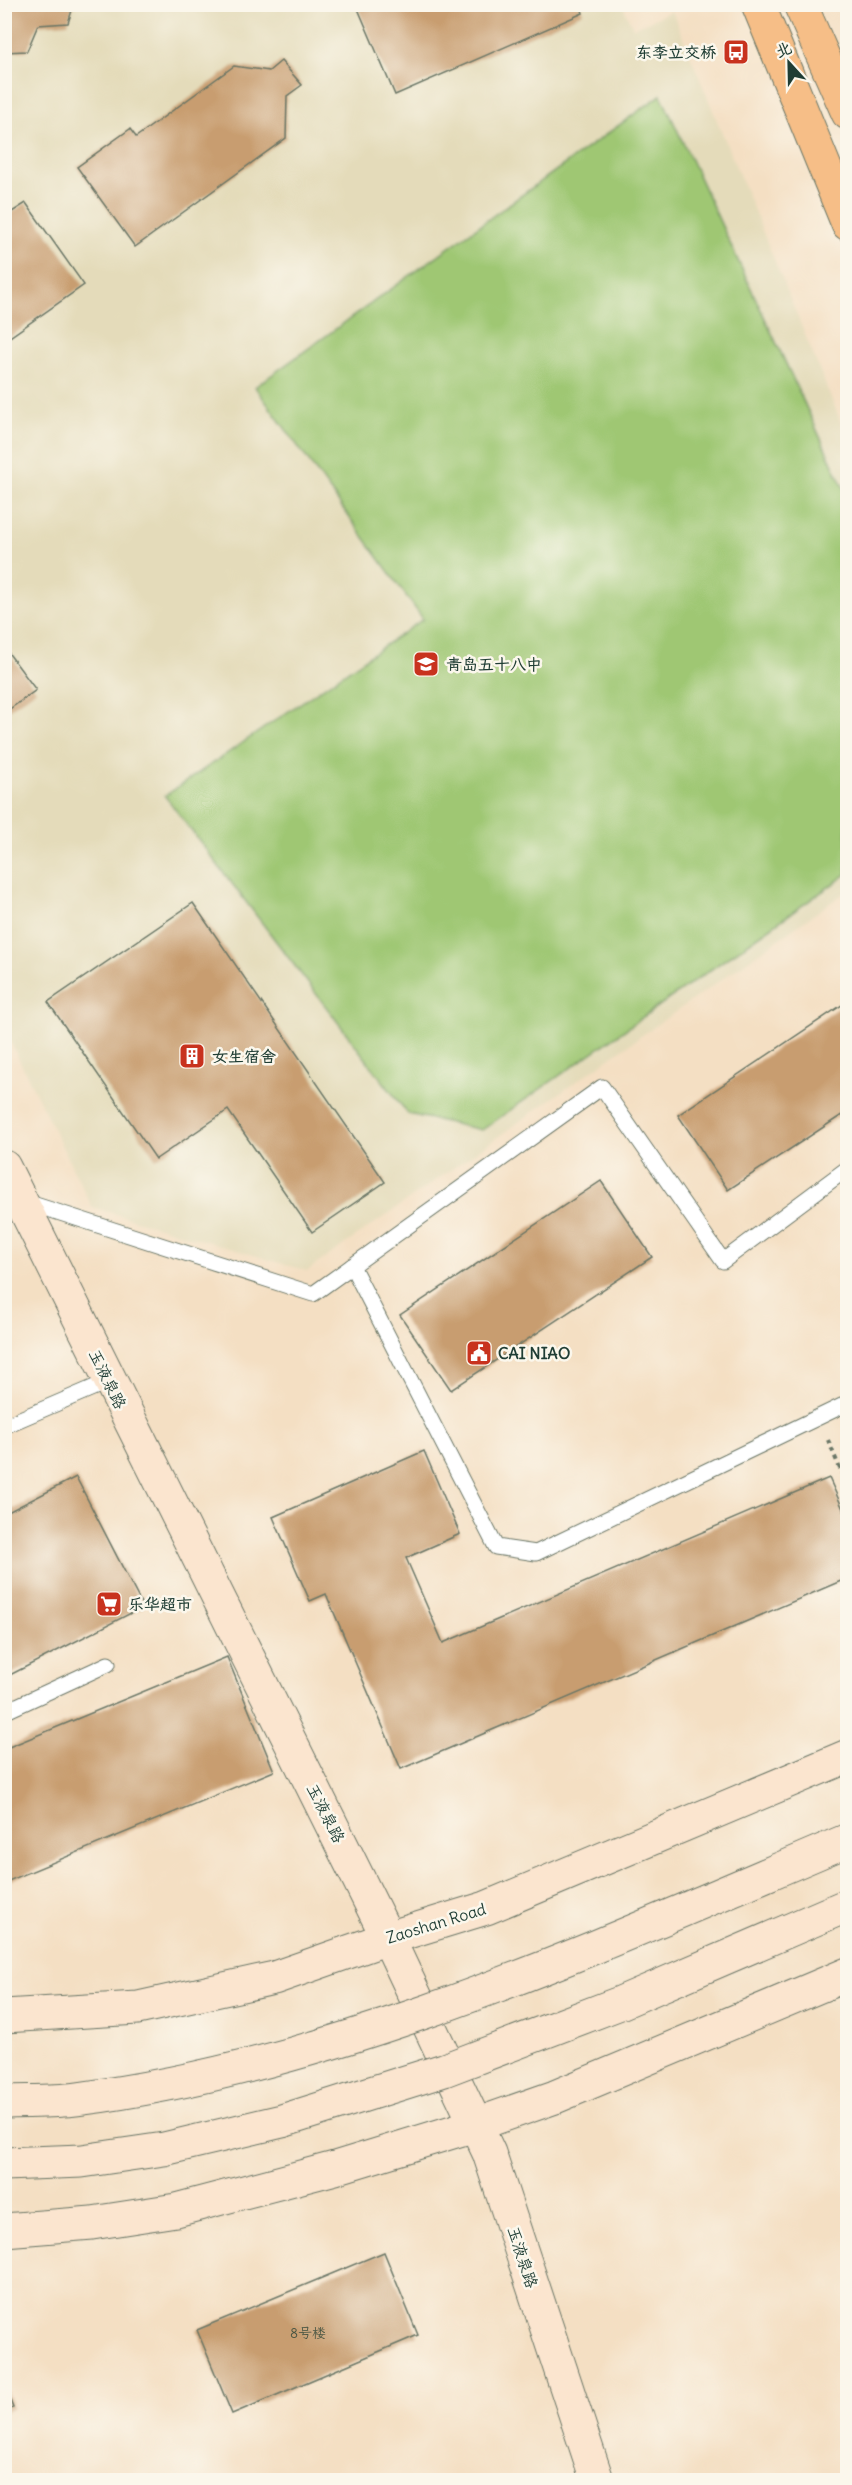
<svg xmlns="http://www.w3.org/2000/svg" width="852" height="2485" font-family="Delius,'LXGW WenKai TC',sans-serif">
	<rect width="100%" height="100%" fill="#fbf7ec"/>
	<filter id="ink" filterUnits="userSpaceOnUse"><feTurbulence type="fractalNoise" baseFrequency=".0167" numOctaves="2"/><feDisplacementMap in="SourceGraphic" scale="12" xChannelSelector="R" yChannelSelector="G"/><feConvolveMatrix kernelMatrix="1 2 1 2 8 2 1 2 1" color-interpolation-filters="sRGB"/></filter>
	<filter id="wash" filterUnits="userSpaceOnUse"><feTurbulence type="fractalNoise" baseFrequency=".008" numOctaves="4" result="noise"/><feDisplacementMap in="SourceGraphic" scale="24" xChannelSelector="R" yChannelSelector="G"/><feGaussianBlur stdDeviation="1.35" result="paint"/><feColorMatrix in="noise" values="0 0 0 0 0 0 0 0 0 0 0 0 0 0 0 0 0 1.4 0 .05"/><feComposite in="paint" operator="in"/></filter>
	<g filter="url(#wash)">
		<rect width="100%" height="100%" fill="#f4dfc3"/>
		<!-- built -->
		<polygon fill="#e4dbba" points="622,4 633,28 672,11 847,437 847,891 307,1271 92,1207 5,1031 5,5"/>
		<!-- green -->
		<polygon fill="#9fc773" stroke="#5f8254" stroke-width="1.5" points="661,95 847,495 847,874 482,1130 408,1114 165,796 423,619 255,387"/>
		<g id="blocks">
			<!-- building -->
			<g fill="#c89d6f">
				<polygon points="4,4 74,4 68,23 38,25 27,51 4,52"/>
				<polygon points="356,4 580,4 583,13 395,95"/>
				<polygon points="281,61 302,85 287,96 286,138 135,247 77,167 130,129 136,137 234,66 269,71"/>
				<polygon points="26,203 84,285 4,341 4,217"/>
				<polygon points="4,647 36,690 4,713"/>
				<polygon points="193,903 385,1182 312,1232 228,1110 156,1159 48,1002"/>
				<polygon points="848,1001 848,1111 728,1190 678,1115"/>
				<polygon points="601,1181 652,1257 451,1390 400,1315"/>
				<polygon points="424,1451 460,1534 406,1558 443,1643 829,1478 848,1520 848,1578 401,1769 326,1594 310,1601 273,1517"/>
				<polygon points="76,1477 143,1607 4,1678 4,1514"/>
				<polygon points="227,1657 274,1771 6,1882 4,1749"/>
				<polygon points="384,2252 418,2335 232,2414 197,2330"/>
				<polygon points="5,2388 13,2408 5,2412"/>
			</g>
		</g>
	</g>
	<g filter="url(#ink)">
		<use href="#blocks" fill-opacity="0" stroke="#6a7666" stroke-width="1.5"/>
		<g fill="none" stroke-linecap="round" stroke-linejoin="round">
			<!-- lane casing -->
			<g stroke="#6a7666" stroke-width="17">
				<g id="lane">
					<polyline points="23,1201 313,1294 602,1087 723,1261 848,1168"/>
					<polyline points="352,1266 496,1547 536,1553 848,1403"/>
					<polyline points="4,1426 109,1381"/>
					<polyline points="4,1712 108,1664"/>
				</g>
			</g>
			<!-- secondary casing -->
			<g stroke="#6a7666" stroke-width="35">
				<g id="secondary">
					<polyline points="4,1167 388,1938 489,2153 597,2480"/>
					<polyline points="4,2016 138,2008 274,1978 388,1938 486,1908 848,1756"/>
					<polyline points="4,2230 92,2223 176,2210 335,2168 475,2125 555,2097 848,1974"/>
				</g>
			</g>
			<!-- primary casing -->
			<g stroke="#6a7666" stroke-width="35">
				<polyline id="primary" points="758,4 848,224"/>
			</g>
			<!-- highway casing -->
			<g stroke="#6a7666" stroke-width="35">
				<polyline id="highway" points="800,4 848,113"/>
			</g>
			<!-- path -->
			<polyline stroke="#6a7666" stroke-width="4" stroke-dasharray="4.5 4.5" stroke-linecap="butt" points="828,1440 848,1488"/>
			<!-- lane -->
			<use href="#lane" stroke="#fff" stroke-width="15"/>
			<!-- secondary -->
			<use href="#secondary" stroke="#fbe5cf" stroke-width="33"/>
			<!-- primary -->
			<use href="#primary" stroke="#f6be87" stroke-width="33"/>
			<!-- highway -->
			<use href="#highway" stroke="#f6be87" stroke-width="33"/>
			<!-- secondary-bridge casing -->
			<g stroke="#6a7666" stroke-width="35" stroke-linecap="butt">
				<g id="secondary-bridge">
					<path d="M4 2102C28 2101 53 2102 77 2099 343 2065 602 1944 848 1840"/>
					<polyline points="4,2164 82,2161 164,2149 282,2121 444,2070 620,2003 848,1905"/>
				</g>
			</g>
			<!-- secondary-bridge -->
			<use href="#secondary-bridge" stroke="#fbe5cf" stroke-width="33"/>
		</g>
	</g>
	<!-- icons -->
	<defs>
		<g id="bus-square" transform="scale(1.35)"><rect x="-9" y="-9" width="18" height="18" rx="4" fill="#c8321e" stroke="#fbf7ec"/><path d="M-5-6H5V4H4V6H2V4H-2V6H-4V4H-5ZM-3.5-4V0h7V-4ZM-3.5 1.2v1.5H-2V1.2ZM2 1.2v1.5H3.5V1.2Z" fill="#fff"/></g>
		<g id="school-square" transform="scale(1.35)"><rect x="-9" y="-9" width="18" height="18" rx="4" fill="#c8321e" stroke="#fbf7ec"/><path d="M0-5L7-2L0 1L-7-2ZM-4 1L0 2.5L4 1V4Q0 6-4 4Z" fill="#fff"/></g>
		<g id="building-square" transform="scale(1.35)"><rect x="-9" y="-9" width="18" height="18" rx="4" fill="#c8321e" stroke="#fbf7ec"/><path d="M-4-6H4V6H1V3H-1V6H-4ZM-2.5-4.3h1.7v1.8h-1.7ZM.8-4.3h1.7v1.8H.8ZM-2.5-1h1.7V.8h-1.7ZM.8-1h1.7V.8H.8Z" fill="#fff"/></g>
		<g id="civic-square" transform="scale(1.35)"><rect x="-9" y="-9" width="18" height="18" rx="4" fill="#c8321e" stroke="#fbf7ec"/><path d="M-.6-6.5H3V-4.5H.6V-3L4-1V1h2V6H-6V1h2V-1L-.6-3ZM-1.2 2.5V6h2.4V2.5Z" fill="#fff"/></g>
		<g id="supermarket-square" transform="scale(1.35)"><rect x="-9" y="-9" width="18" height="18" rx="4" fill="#c8321e" stroke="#fbf7ec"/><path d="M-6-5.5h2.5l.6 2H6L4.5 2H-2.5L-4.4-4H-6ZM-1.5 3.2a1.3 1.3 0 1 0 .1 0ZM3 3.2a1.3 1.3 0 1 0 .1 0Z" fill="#fff"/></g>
	</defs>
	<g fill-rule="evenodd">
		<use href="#bus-square" x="736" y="52"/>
		<use href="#school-square" x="426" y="664"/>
		<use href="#building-square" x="192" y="1056"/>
		<use href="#civic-square" x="479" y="1353"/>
		<use href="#supermarket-square" x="109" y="1604"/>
	</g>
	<g text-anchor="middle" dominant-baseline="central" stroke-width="5" stroke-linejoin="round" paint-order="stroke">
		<!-- number labels -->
		<g font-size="14" fill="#495543">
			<text x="308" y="2333">8号楼</text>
		</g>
		<!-- poi labels -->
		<g font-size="16" font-weight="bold" fill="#1f3d34" stroke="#fbf7ec" text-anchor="start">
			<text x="716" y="52" text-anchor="end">东李立交桥</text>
			<text x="446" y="664">青岛五十八中</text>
			<text x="212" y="1056">女生宿舍</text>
			<text x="498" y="1353">CAI NIAO</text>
			<text x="128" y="1604">乐华超市</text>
		</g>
		<!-- street labels -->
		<g font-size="16" fill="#1f3d34" stroke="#fbf7ec">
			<text transform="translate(108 1379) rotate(64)">玉液泉路</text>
			<text transform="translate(326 1813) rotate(63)">玉液泉路</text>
			<text transform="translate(436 1923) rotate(-17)">Zaoshan Road</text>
			<text transform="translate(523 2257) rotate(72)">玉液泉路</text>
		</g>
	</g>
	<!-- margin -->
	<rect width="852" height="2485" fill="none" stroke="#fbf7ec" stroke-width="24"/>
	<!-- north arrow -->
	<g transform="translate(789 63) rotate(338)" stroke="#fbf7ec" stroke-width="4.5" paint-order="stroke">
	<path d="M0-4.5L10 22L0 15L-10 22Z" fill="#1f3d34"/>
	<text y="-9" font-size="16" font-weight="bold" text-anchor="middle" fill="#1f3d34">北</text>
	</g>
</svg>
